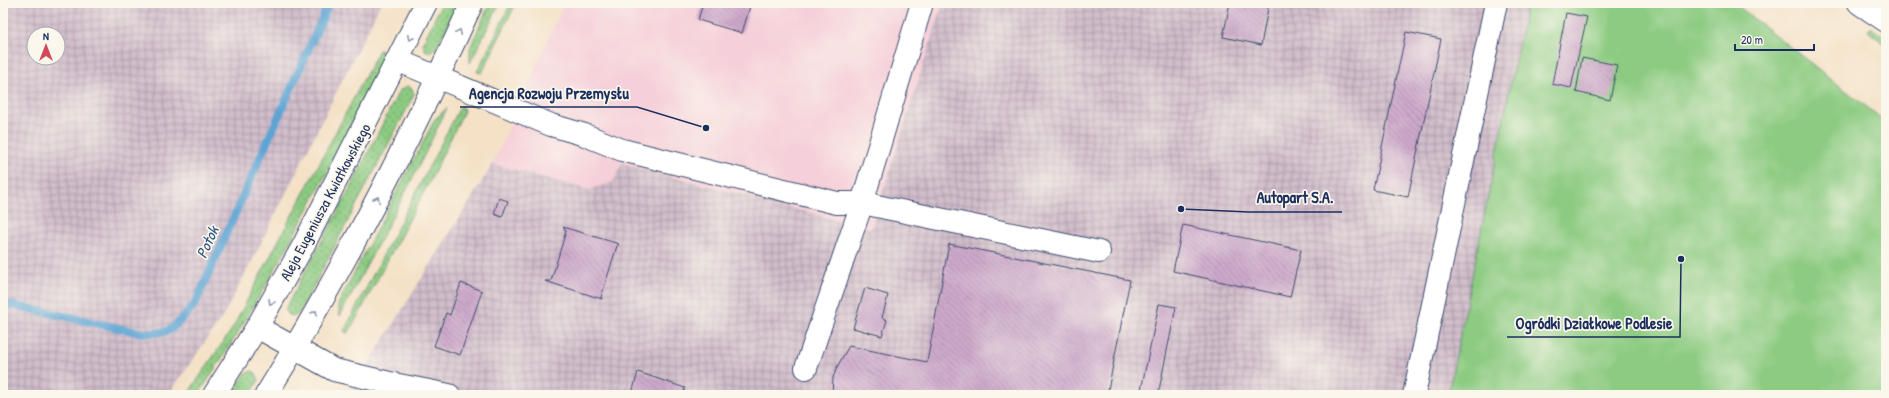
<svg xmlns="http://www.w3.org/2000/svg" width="1889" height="398" font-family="'Patrick Hand',sans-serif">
	<defs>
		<pattern id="industrial-grid" width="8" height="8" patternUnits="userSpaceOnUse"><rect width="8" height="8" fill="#d1bdcb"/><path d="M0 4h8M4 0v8" fill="none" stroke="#a99aa8"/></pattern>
		<pattern id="grass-dots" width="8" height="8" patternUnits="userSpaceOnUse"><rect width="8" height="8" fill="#8ccb81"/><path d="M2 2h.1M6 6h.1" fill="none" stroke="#72a56d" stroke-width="1.8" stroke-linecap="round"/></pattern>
		<pattern id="building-back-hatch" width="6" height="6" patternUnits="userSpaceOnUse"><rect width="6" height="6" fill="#cda9ca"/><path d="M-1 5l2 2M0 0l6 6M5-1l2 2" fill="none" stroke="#a68aa7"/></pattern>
	</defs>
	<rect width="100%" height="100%" fill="#fbf7ec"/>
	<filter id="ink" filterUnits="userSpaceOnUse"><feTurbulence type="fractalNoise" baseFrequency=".025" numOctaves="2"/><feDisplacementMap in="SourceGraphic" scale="8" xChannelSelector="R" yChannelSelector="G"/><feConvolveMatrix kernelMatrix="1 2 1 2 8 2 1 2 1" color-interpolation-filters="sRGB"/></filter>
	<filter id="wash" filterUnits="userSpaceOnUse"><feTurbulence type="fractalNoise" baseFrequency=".012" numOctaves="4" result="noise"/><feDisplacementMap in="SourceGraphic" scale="16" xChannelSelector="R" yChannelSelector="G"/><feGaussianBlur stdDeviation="0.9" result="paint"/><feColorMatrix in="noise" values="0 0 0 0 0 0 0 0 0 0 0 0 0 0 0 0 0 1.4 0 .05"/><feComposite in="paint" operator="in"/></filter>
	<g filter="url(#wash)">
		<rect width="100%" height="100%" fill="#f4e1c6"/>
		<!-- built -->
		<polygon fill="#f5cfd9" points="564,3 943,3 871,229 623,163 613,182 589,190 493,164"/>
		<!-- industrial -->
		<g fill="url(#industrial-grid)" fill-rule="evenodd">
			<path d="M3 3H381L253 259 223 316 168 395H3ZM34 34H58V58H34Z"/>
			<polygon points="943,3 1527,3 1448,395 349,395 493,164 589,190 613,182 622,163 871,229"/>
		</g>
		<!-- grass -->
		<g fill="url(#grass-dots)" stroke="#547d70">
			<polygon points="442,3 459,3 437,47 430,52 425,50 423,43"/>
			<polygon points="490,3 500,3 470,63 470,48"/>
			<polygon points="511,3 516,3 482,73 477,72"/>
			<polygon points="1871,27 1886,39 1886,45 1868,31"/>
			<path d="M379 50 386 54C330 170 270 287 198 395H187L232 329Z"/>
			<polygon points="407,86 412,88 414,94 410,103 300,312 295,316 289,315 286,311 286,307 347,195 399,91"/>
			<polygon points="460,107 463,107 464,111 431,179 360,312 349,332 346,333 344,331"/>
			<polygon points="447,108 416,172 340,316 338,305 341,298 435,119"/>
			<polygon points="252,371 256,373 259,380 250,395 232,395 246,373"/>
		</g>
		<!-- green -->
		<polygon fill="#8ccb81" stroke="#547d70" points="1527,3 1734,3 1886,122 1886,395 1448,395"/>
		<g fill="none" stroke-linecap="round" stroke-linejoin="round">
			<!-- stream -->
			<path stroke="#5ca4d3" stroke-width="8" d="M3 303 137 332C173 336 172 329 195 304L329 3"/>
		</g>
		<g id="blocks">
			<!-- building -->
			<g fill="url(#building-back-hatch)">
				<polygon points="703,3 751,3 742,33 698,20"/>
				<polygon points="1230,3 1269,3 1261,45 1223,37"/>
				<polygon points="1566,13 1587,17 1571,88 1552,84"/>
				<polygon points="1406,32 1441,39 1408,197 1373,190"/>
				<polygon points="1582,58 1617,65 1610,100 1576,92"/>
				<polygon points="499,198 508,201 502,217 494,214"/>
				<polygon points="1183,225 1301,250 1290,297 1173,271"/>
				<polygon points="563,227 619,244 617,246 601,297 602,299 545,281 551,281 566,231"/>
				<polygon points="949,244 1130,280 1107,395 832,395 833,378 837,367 849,346 927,362"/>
				<polygon points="461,283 482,291 460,355 434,346 446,313 450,315"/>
				<polygon points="865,288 888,295 882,318 887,320 882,336 853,328"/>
				<polygon points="1159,304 1176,307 1158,395 1140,395"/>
				<polygon points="638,372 685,388 683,395 638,395 632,393"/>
			</g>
		</g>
	</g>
	<g filter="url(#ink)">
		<use href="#blocks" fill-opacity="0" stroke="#3c4a6e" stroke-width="1"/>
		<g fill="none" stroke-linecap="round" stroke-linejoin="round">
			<!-- minor casing -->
			<g stroke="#3c4a6e" stroke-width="24">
				<g id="minor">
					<polyline points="1859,3 1886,21"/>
					<polyline points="399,61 551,125 585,135 622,150 837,203 862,203 922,3"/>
					<polyline points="257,327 334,370 394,384 449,395"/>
					<polyline points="806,368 862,203 1099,252"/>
					<polyline points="214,395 257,327 302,248 426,3"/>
					<path d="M266 395C344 269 411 138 472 3"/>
					<polyline points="1414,395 1496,3"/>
				</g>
			</g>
			<!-- minor -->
			<use href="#minor" stroke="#fff" stroke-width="22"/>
		</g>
		<!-- one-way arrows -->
		<defs><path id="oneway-chevron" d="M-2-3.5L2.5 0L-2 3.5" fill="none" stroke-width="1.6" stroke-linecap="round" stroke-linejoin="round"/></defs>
		<g stroke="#8d97ae">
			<use href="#oneway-chevron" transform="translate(459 32) rotate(-66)"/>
			<use href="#oneway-chevron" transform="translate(410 38) rotate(116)"/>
			<use href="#oneway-chevron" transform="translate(377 199) rotate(-63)"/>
			<use href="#oneway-chevron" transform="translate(271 302) rotate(120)"/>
			<use href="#oneway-chevron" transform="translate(315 313) rotate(-60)"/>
		</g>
	</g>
	<g text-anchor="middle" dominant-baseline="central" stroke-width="3.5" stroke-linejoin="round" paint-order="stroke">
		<!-- street labels -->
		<g font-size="15" fill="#1b2f5e" stroke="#fbf7ec">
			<text transform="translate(325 202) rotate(-62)">Aleja Eugeniusza Kwiatkowskiego</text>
		</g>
		<!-- water labels -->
		<g font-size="16" font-style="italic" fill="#325887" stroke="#fbf7ec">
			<text transform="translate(207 242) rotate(-66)">Potok</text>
		</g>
	</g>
	<!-- callouts -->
	<path fill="none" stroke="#1b2f5e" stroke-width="1.5" d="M706 128L637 107H460M1181 209L1249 212H1342M1681 259L1680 337H1507"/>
	<g fill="#1b2f5e" stroke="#fbf7ec" stroke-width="1.5">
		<circle cx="706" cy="128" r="4"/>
		<circle cx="1181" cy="209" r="4"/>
		<circle cx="1681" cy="259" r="4"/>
	</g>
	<g font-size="16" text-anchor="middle" font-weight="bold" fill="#1b2f5e" stroke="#fbf7ec" stroke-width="3.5" stroke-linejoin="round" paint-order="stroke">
		<text x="549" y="99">Agencja Rozwoju Przemysłu</text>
		<text x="1295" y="203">Autopart S.A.</text>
		<text x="1594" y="329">Ogródki Działkowe Podlesie</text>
	</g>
	<!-- margin -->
	<rect width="1889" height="398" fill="none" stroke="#fbf7ec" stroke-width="16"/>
	<!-- north arrow -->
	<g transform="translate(46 46)"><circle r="19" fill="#fbf7ec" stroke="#a1a7b3"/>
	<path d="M0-3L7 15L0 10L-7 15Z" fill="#d1495b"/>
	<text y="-6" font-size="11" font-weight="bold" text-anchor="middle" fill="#1b2f5e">N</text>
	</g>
	<!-- scale -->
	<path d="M1735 44v6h79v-6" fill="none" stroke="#1b2f5e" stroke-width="2"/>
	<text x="1741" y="44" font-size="12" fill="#1b2f5e" stroke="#fbf7ec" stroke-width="3" paint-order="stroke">20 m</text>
</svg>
